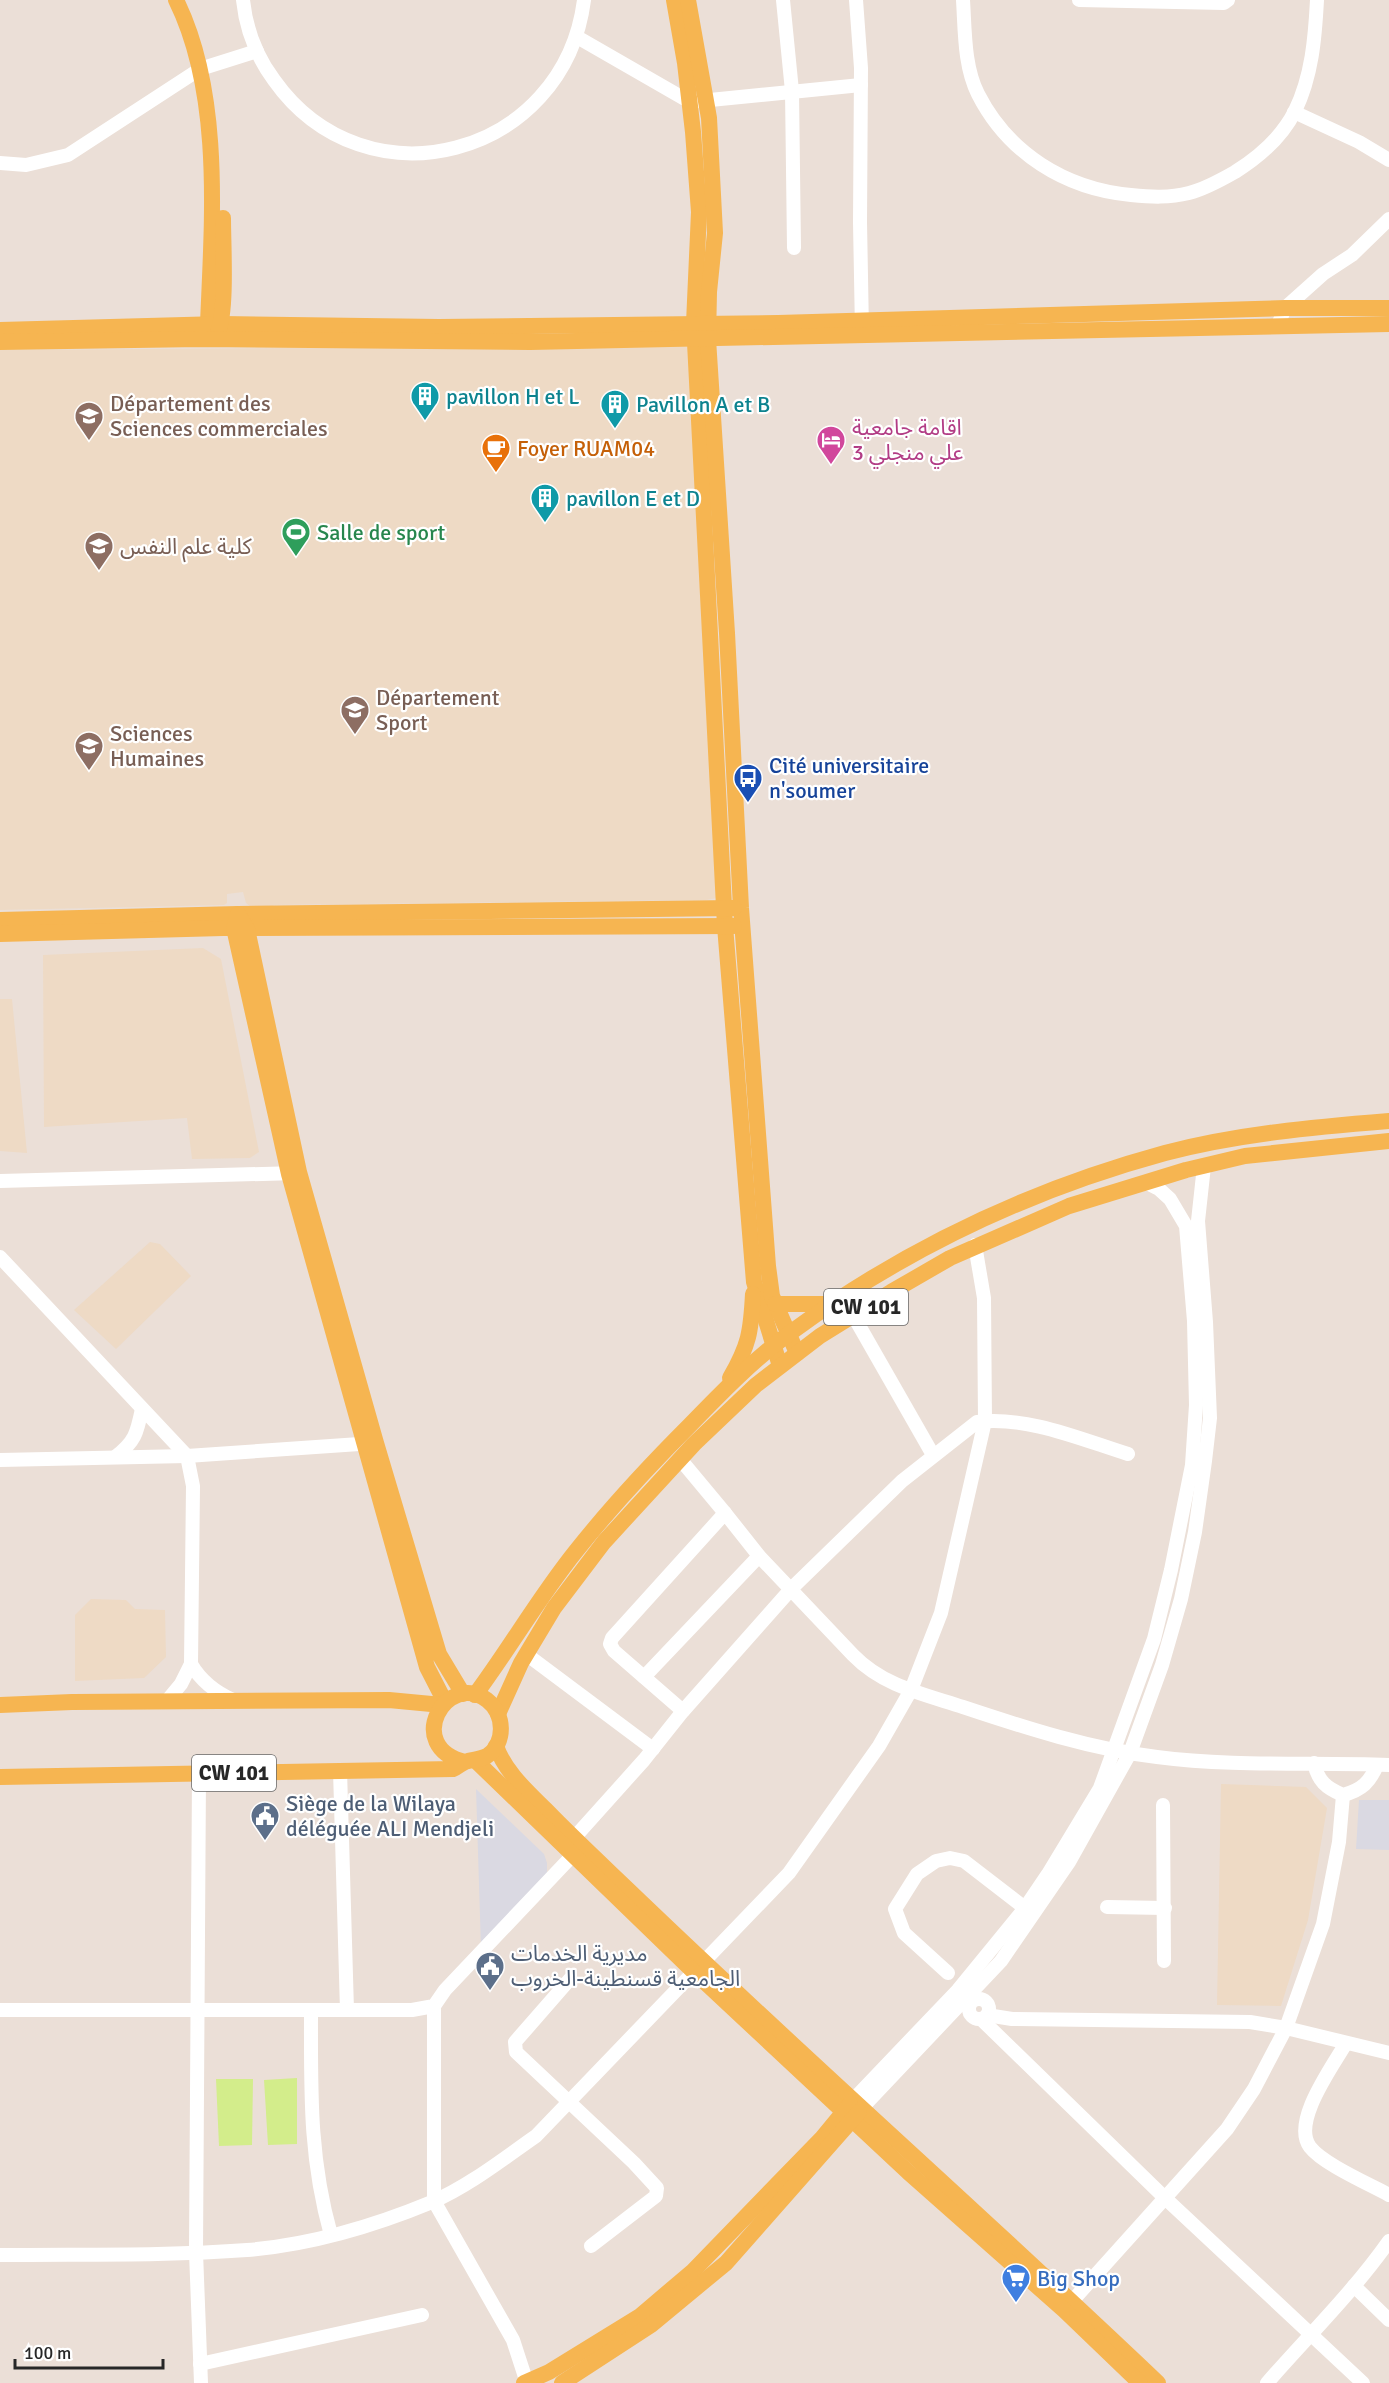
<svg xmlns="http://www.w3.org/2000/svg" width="1389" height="2383" font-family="Signika,'Noto Sans Arabic',sans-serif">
	<rect width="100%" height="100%" fill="#ebdfd7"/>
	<!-- industrial -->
	<g fill="#dad9e2">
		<polygon points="476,1789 544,1854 547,1863 547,1876 481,1948"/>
		<polygon points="1359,1800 1389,1800 1389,1850 1356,1849"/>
	</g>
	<!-- education -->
	<g fill="#eedac5">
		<polygon points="688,345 717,898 706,900 274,905 268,909 251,907 246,903 243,892 227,894 227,903 224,905 0,910 0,350"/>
		<polygon points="203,948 221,959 259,1152 250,1158 192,1159 187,1118 44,1127 43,955"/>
		<polygon points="0,999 12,999 27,1153 0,1151"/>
		<polygon points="150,1242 160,1244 191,1276 116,1349 74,1310"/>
		<polygon points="91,1599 126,1600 135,1609 165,1610 166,1657 144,1678 75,1681 75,1615"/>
		<polygon points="1221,1784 1306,1787 1327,1808 1308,1920 1281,2006 1217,2005"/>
	</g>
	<!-- pitch -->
	<g fill="#d3ed8b">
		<polygon points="297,2078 297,2144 268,2145 264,2080"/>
		<polygon points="216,2079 253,2079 252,2145 219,2146"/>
	</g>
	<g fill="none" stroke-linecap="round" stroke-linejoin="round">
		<!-- minor -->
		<g stroke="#fff" stroke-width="14">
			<path d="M243 0C246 29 257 57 274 80 366 210 564 157 584 0"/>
			<polyline points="783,0 792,91 794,248"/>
			<polyline points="856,0 861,68 860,222 862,331"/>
			<path d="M963 0C965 31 964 66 978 94 1008 153 1065 189 1131 195 1151 197 1169 198 1189 193 1205 189 1221 180 1235 172 1259 157 1282 137 1295 111 1312 76 1315 38 1317 0"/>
			<polyline points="1079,0 1224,3 1228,0"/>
			<polyline points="577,37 690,102 861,85"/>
			<polyline points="1294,112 1359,142 1389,160"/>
			<polyline points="0,163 26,165 68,155 200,69 257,51"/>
			<polyline points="1278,325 1285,308 1323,274 1352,255 1389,219"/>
			<polyline points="0,1181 297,1173"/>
			<polyline points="0,1257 187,1456 193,1486 191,1664 181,1684 166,1702"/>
			<polyline points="853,1315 933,1455"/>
			<path d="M115 1457C135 1442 137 1433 142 1409"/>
			<polyline points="680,1459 725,1513"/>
			<polyline points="0,1460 187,1456 374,1443"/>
			<polyline points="526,1654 653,1749"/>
			<path d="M191 1664C201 1681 215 1692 233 1700"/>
			<polyline points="644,1677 759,1556"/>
			<path d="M683 1711 614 1651 610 1644 612 1638 725 1513 759 1556 853 1655C883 1686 923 1694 963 1707 1026 1728 1091 1749 1157 1757 1233 1767 1312 1762 1389 1765"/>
			<path d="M1314 1763C1318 1781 1326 1788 1343 1795 1362 1790 1370 1782 1377 1765"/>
			<polyline points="340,1770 347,2010"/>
			<polyline points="199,1774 196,2252 201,2383"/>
			<polyline points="1163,1805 1164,1961"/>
			<polyline points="1107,1907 1165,1908"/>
			<polyline points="948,1973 904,1933 895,1909 917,1874 936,1861 950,1858 964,1861 1025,1908"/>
			<polyline points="570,1979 515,2042 516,2052 634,2163 657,2188 656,2196 591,2246"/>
			<circle cx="979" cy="2009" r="10"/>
			<polyline points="434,2006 434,2201 513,2340 527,2383"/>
			<path d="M0 2010H412L434 2006 445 1990 572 1856 574 1838 644 1760 683 1711 792 1588 902 1481 977 1422C1028 1416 1080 1439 1128 1454"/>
			<path d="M311 2010C311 2090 309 2157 331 2235"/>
			<polyline points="987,2015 1012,2019 1250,2022 1286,2028 1389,2053"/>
			<polyline points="981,2019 1165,2198 1363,2383"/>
			<path d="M1346 2043C1333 2066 1291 2122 1310 2147 1323 2164 1369 2184 1389 2195"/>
			<polyline points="852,2101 958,1990 1025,1908 1048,1874 1100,1788 1154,1639 1171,1570 1192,1465 1196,1405 1194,1321 1186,1226 1170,1199 1159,1189 1145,1182"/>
			<polyline points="861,2109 1001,1961 1069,1862 1130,1753 1162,1665 1181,1599 1195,1532 1205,1461 1210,1418 1206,1322 1198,1221 1204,1166"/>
			<path d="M0 2255C82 2254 165 2256 247 2250 309 2245 374 2226 432 2202 469 2186 503 2159 536 2136L789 1873 879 1746 911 1690 941 1613 985 1421 984 1298 975 1245"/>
			<polyline points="1354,2286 1389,2320"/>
			<polyline points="1065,2309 1227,2129 1254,2089 1286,2028 1323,1924 1339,1842 1343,1795"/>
			<polyline points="200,2364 422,2315"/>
			<path d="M1267 2383C1308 2336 1353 2292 1389 2241"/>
		</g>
		<!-- major -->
		<g stroke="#f6b551" stroke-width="16">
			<path d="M176 0C223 95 212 222 208 324L212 332"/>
			<polyline points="674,0 685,63 693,132 699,212 694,323 725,926 754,1282 780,1366"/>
			<polyline points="688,0 709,118 715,233 709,292 708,339 727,633 741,908 768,1266 772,1296 797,1353"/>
			<polyline points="0,330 221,324 439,327 778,323 1285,308 1389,308"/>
			<path d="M218 332C227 309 223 246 223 218"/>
			<polyline points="0,342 201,339 530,342 1389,324"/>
			<polyline points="0,920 238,914 734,908"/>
			<polyline points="0,934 223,928 734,926"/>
			<polyline points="775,1304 832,1304"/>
			<path d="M730 1378C749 1345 751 1332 753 1294"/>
			<path d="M475 1695C510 1648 539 1597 576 1551 611 1507 650 1465 690 1425 721 1393 753 1360 790 1333 903 1250 1029 1190 1165 1153 1238 1134 1314 1127 1389 1121"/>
			<polyline points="445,1702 427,1667 289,1174 234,928 238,914 247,929 299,1172 376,1443 439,1654 463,1694"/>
			<polyline points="0,1705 72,1702 389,1700 442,1705"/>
			<polyline points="498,1714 521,1663 554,1608 604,1542 694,1444 756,1385 820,1336 891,1292 950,1258 1069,1206 1186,1170 1245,1156 1389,1141"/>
			<path d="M496 1746C505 1772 527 1791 547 1811 578 1843 611 1873 643 1904 812 2066 988 2221 1158 2383"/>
			<polyline points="476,1761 693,1971 908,2172 1064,2310 1140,2383"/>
			<path d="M0 1777 453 1769C458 1767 460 1764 465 1762 472 1759 479 1760 487 1756 506 1743 505 1714 487 1700 446 1670 403 1747 465 1762"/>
			<polyline points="524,2383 549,2372 640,2316 693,2271 822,2138 850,2104"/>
			<polyline points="562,2383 651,2325 726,2263 859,2112"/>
		</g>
	</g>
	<!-- icons -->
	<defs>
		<g id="building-pin" transform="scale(1.5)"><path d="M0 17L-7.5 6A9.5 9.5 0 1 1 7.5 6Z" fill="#0f9aa8" stroke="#fff"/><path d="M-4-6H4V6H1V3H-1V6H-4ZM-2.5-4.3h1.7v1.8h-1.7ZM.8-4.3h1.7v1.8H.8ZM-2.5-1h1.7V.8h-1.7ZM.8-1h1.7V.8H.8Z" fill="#fff"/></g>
		<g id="university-pin" transform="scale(1.5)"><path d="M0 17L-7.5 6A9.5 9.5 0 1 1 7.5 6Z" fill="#8d6e63" stroke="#fff"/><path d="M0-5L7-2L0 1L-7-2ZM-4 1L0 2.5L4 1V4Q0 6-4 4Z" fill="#fff"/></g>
		<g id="hotel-pin" transform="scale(1.5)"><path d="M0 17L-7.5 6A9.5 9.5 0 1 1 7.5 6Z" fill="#d1479c" stroke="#fff"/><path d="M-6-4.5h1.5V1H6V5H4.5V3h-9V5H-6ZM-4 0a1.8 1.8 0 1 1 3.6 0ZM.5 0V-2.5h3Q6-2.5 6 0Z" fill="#fff"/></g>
		<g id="cafe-pin" transform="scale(1.5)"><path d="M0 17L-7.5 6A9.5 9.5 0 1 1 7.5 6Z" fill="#e8710a" stroke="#fff"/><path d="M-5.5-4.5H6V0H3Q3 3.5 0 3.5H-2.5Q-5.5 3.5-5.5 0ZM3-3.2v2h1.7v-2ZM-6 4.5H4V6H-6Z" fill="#fff"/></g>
		<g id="stadium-pin" transform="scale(1.5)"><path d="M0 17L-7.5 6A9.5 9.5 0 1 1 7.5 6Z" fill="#2e9e5b" stroke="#fff"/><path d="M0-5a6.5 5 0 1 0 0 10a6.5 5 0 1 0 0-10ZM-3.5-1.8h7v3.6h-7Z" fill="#fff"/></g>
		<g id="bus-pin" transform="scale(1.5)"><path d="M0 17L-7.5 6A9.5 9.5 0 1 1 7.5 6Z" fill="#1a4fb4" stroke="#fff"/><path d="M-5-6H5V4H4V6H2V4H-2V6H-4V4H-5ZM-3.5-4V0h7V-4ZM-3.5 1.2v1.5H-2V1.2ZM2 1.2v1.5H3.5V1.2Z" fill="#fff"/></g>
		<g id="civic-pin" transform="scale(1.5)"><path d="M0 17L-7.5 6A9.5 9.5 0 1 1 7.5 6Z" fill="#5c6f8a" stroke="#fff"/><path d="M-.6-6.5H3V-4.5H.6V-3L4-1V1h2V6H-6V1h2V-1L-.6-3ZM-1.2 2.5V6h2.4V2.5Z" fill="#fff"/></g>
		<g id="supermarket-pin" transform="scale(1.5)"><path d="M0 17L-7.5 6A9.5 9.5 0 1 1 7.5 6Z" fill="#3f7fe0" stroke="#fff"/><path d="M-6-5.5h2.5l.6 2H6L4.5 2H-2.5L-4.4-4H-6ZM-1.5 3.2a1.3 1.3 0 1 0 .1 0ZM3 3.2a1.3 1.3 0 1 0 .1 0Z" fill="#fff"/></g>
	</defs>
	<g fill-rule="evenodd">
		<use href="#building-pin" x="425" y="396"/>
		<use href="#building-pin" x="615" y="404"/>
		<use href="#university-pin" x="89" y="416"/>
		<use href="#hotel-pin" x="831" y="440"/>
		<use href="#cafe-pin" x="496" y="448"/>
		<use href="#building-pin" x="545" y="498"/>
		<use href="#stadium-pin" x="296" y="532"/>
		<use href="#university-pin" x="99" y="546"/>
		<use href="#university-pin" x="355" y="710"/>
		<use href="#university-pin" x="89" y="746"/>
		<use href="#bus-pin" x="748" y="778"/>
		<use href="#civic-pin" x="265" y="1816"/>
		<use href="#civic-pin" x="490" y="1966"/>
		<use href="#supermarket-pin" x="1016" y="2278"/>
	</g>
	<g text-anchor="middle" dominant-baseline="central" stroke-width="4.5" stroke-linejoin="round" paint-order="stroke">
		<!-- shield labels -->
		<g fill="#fff" stroke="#686868" stroke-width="1.5">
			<rect x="824" y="1289" width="84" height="36" rx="4.5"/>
			<rect x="192" y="1755" width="84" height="36" rx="4.5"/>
		</g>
		<g font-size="21" font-weight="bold" fill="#272727">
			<text x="866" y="1307">CW 101</text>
			<text x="234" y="1773">CW 101</text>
		</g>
		<!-- culture labels -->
		<g font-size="22" fill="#0d838f" stroke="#fff" text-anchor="start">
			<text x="446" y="396">pavillon H et L</text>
			<text x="636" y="404">Pavillon A et B</text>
			<text x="566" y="498">pavillon E et D</text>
		</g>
		<!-- education labels -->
		<g font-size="22" fill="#785e54" stroke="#fff" text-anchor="start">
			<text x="110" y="403">Département des<tspan x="110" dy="25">Sciences commerciales</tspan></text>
			<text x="120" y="546">كلية علم النفس</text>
			<text x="376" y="697">Département<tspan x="376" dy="25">Sport</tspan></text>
			<text x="110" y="733">Sciences<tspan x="110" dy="25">Humaines</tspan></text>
		</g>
		<!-- hotel labels -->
		<g font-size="22" fill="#b23c85" stroke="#fff" text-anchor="start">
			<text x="852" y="427">اقامة جامعية<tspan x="852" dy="25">علي منجلي 3</tspan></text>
		</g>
		<!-- food labels -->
		<g font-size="22" fill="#c56008" stroke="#fff" text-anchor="start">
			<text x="517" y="448">Foyer RUAM04</text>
		</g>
		<!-- leisure labels -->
		<g font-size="22" fill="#27864d" stroke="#fff" text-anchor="start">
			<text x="317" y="532">Salle de sport</text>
		</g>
		<!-- transit labels -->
		<g font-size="22" fill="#164399" stroke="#fff" text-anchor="start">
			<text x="769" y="765">Cité universitaire<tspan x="769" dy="25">n'soumer</tspan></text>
		</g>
		<!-- service labels -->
		<g font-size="22" fill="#4e5e75" stroke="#fff" text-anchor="start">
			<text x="286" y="1803">Siège de la Wilaya<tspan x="286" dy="25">déléguée ALI Mendjeli</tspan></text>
			<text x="511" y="1953">مديرية الخدمات<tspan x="511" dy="25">الجامعية قسنطينة-الخروب</tspan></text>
		</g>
		<!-- shop labels -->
		<g font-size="22" fill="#366cbe" stroke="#fff" text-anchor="start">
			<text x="1037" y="2278">Big Shop</text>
		</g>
	</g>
	<!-- scale -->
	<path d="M15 2359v9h148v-9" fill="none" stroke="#272727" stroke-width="3"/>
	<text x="24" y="2359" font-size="18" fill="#272727" stroke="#ffffff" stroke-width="4.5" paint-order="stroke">100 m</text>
</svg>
